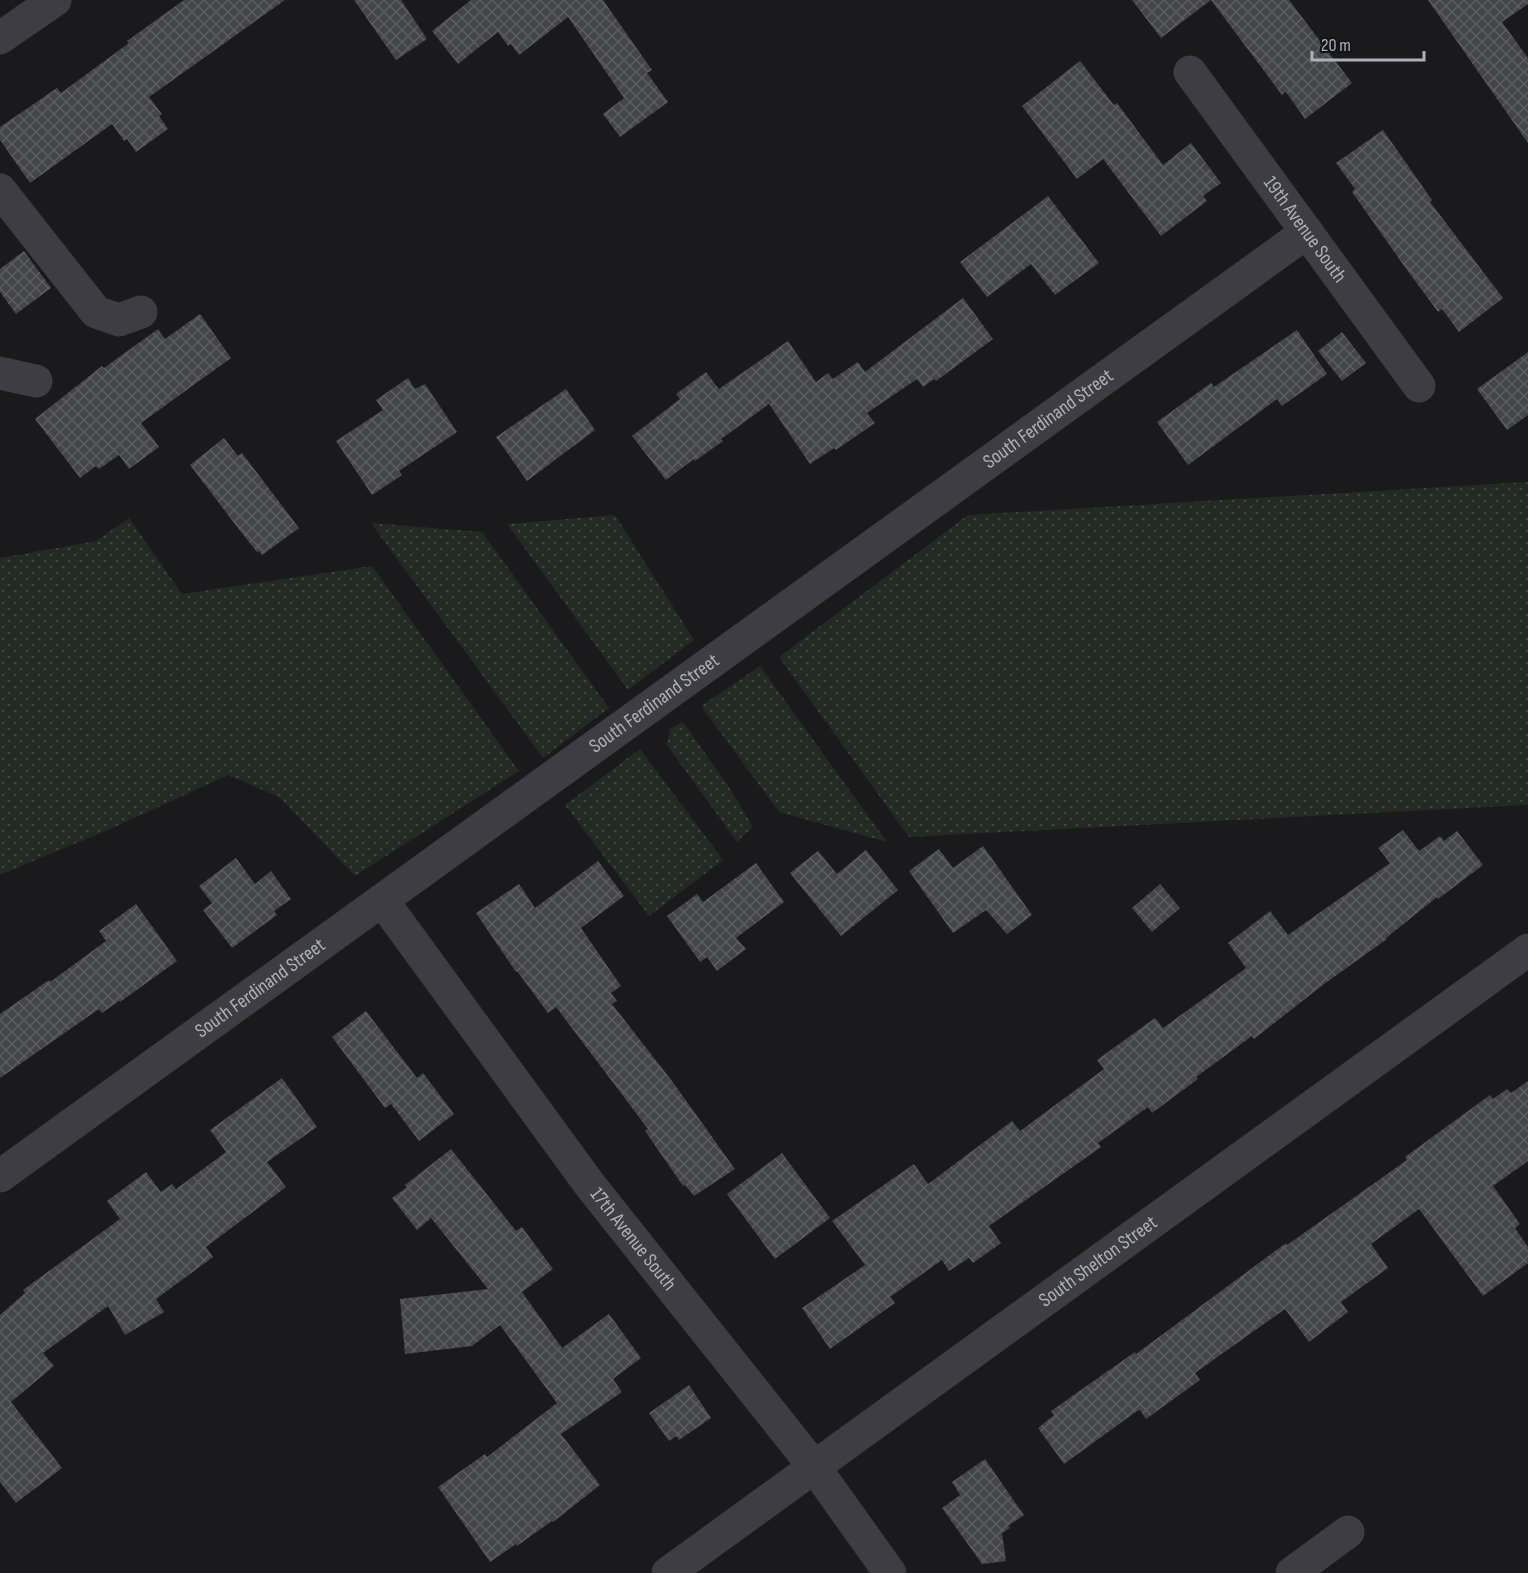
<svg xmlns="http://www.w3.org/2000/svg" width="1528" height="1573" font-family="'Sofia Sans Condensed',sans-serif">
	<defs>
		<pattern id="grass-dots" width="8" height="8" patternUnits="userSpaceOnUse" patternTransform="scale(1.5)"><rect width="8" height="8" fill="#222a23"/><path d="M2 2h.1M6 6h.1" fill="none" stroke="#3f4641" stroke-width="1.8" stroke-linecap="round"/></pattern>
		<pattern id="building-cross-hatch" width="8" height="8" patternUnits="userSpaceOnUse" patternTransform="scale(1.5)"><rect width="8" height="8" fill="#444549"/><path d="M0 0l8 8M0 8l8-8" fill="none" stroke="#5c5d61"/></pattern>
	</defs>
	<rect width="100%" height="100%" fill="#1a1a1c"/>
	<!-- grass -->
	<g fill="url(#grass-dots)">
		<polygon points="1528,482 1528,805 909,837 779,657 968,515"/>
		<polygon points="615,515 694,640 628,690 507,524"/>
		<polygon points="129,518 182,594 372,566 519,771 355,876 279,797 228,775 115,827 0,875 0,558 96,541"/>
		<polygon points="371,523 482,532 609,708 543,758"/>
		<polygon points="760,666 887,842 779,812 701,706"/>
		<polygon points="683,722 729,787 753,827 737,842 667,745 670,729"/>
		<polygon points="640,749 723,860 649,916 565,805"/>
	</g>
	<!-- building -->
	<g fill="url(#building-cross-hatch)">
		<polygon points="184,0 285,0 149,97 162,114 159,116 168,129 136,152 127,139 124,141 112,124 30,183 0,140 0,127 57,88 61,93 129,43 127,41"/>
		<polygon points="354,0 401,0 427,39 396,60"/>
		<polygon points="471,0 603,0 652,70 647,73 668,102 620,137 603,114 624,98 568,17 519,55 511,44 508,46 498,32 458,64 432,31"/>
		<polygon points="1132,0 1289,0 1352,83 1305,119 1286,92 1282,95 1211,0 1161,38"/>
		<polygon points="1428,0 1528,0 1528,4 1502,22 1528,58 1528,143"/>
		<polygon points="1080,61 1114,105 1117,103 1163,165 1191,143 1221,183 1203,196 1207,201 1161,236 1103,159 1077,179 1022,106"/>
		<polygon points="1383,130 1432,200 1430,202 1503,298 1459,332 1442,309 1438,312 1407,270 1352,192 1355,189 1336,163"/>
		<polygon points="1048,196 1099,263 1055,295 1031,264 987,297 960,262"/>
		<polygon points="24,251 51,288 16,314 0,292 0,269"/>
		<polygon points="963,298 993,339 936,381 934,379 923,387 917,379 867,413 875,423 836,450 834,448 810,464 769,404 721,439 723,441 695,461 694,459 666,480 632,436 680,399 676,394 706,372 719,389 788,341 816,382 828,373 833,379 858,362 865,372"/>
		<polygon points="200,314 231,358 141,423 159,447 129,469 119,455 99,469 96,466 80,478 35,419 102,366 104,368 158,329 165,339"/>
		<polygon points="1297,330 1327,374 1282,406 1277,399 1188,465 1157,422 1211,383 1214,387"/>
		<polygon points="1342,332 1366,363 1342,381 1318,351"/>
		<polygon points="1528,352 1528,415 1507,430 1477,389"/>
		<polygon points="408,378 415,389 425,384 457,432 399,471 402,475 372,495 336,441 383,410 376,400"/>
		<polygon points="566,389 595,430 527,481 496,437"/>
		<polygon points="224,438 238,456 242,453 299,528 262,555 259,551 257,552 241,532 190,465"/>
		<polygon points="1403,830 1419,851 1440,836 1444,841 1457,831 1483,865 1438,899 1437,897 1386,938 1387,939 1324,984 1254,1039 1252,1036 1196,1077 1198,1079 1152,1113 1148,1107 1098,1143 1101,1147 989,1226 1001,1243 973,1263 969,1258 949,1271 942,1260 890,1297 895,1303 830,1349 802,1308 865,1265 832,1221 914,1164 928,1184 1012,1121 1020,1131 1104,1069 1097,1060 1155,1018 1163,1028 1246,968 1228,943 1270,911 1288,935 1390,863 1378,848"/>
		<polygon points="983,846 1032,915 1007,934 986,910 953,933 909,871 939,849 953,868"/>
		<polygon points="866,850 898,890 841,936 790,873 818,851 837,874"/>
		<polygon points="236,858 255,884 271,871 291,899 274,911 277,915 232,948 203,910 212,903 199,886"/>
		<polygon points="598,861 624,896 581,928 621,986 611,993 617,1001 612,1004 672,1081 735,1169 694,1196 685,1185 683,1186 645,1131 648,1129 556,1007 548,1013 517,971 516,972 476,913 519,884 535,908"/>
		<polygon points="756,863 784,902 736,938 746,949 717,971 707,957 700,962 667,916 697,894 703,902"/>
		<polygon points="1160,884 1180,908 1152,932 1132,908"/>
		<polygon points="136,904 177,961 120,1002 119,1001 102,1013 99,1009 0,1078 0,1014 49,980 50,982 106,941 99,931"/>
		<polygon points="366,1011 417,1078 423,1073 454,1114 419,1141 391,1104 385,1108 332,1037"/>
		<polygon points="282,1078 317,1127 267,1162 286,1187 206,1247 213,1257 156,1299 164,1312 125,1335 108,1306 43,1353 54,1366 11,1402 62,1468 16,1503 0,1482 0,1315 25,1293 23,1290 120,1219 107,1201 146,1172 161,1192 172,1184 176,1189 226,1152 210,1130"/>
		<polygon points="1528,1081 1528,1161 1493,1186 1520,1224 1515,1228 1528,1247 1528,1263 1483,1296 1419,1209 1371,1244 1388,1268 1341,1302 1348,1312 1309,1342 1285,1309 1195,1373 1200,1380 1146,1419 1140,1410 1137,1411 1064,1464 1038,1428 1054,1415 1051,1411 1135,1352 1136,1354 1286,1243 1287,1245 1407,1160 1405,1157 1490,1095 1493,1099 1507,1089 1511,1093"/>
		<polygon points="451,1149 516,1231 522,1227 553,1269 522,1292 562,1348 609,1314 641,1358 613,1379 622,1392 561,1434 600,1485 553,1522 552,1521 517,1546 516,1544 490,1562 438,1487 485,1454 487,1457 557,1403 500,1325 472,1346 405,1354 400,1299 488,1289 431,1218 417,1230 392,1198 407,1187 405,1185"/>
		<polygon points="782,1153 830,1218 775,1259 727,1194"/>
		<polygon points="689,1385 711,1418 679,1440 676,1436 669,1441 649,1413"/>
		<polygon points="985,1459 1024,1515 1008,1526 1010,1528 1002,1533 1006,1561 982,1564 942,1508 960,1495 952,1482"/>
	</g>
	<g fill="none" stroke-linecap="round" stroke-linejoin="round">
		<!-- minor -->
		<g stroke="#3d3d43" stroke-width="33">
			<polyline points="0,38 55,0"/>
			<path id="s1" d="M1190 72 1419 386"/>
			<polyline points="0,190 96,312 119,320 141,312"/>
			<polyline points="0,373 36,381"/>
			<path id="s2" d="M382 900 590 1185 815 1468 890 1573"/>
			<path id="s3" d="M0 1176 1307 232"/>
			<path id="s4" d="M668 1573 1528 950"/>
			<polyline points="1292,1573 1348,1532"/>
		</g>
	</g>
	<g text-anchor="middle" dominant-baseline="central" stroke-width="5" stroke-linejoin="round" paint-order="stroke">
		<!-- street labels -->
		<g font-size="20" fill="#adb0bb" stroke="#151517">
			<text stroke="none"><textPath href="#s1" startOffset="195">19th Avenue South</textPath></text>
			<text stroke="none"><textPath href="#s3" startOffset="1293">South Ferdinand Street</textPath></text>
			<text stroke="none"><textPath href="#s3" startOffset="807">South Ferdinand Street</textPath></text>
			<text stroke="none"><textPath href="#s3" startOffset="321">South Ferdinand Street</textPath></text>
			<text stroke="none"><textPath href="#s2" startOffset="422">17th Avenue South</textPath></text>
			<text stroke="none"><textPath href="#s4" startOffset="531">South Shelton Street</textPath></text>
		</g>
	</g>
	<!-- scale -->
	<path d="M1312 51v9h112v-9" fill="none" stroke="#adb0bb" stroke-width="3"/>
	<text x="1321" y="51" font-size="18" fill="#adb0bb" stroke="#151517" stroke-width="4.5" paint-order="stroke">20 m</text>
</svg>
